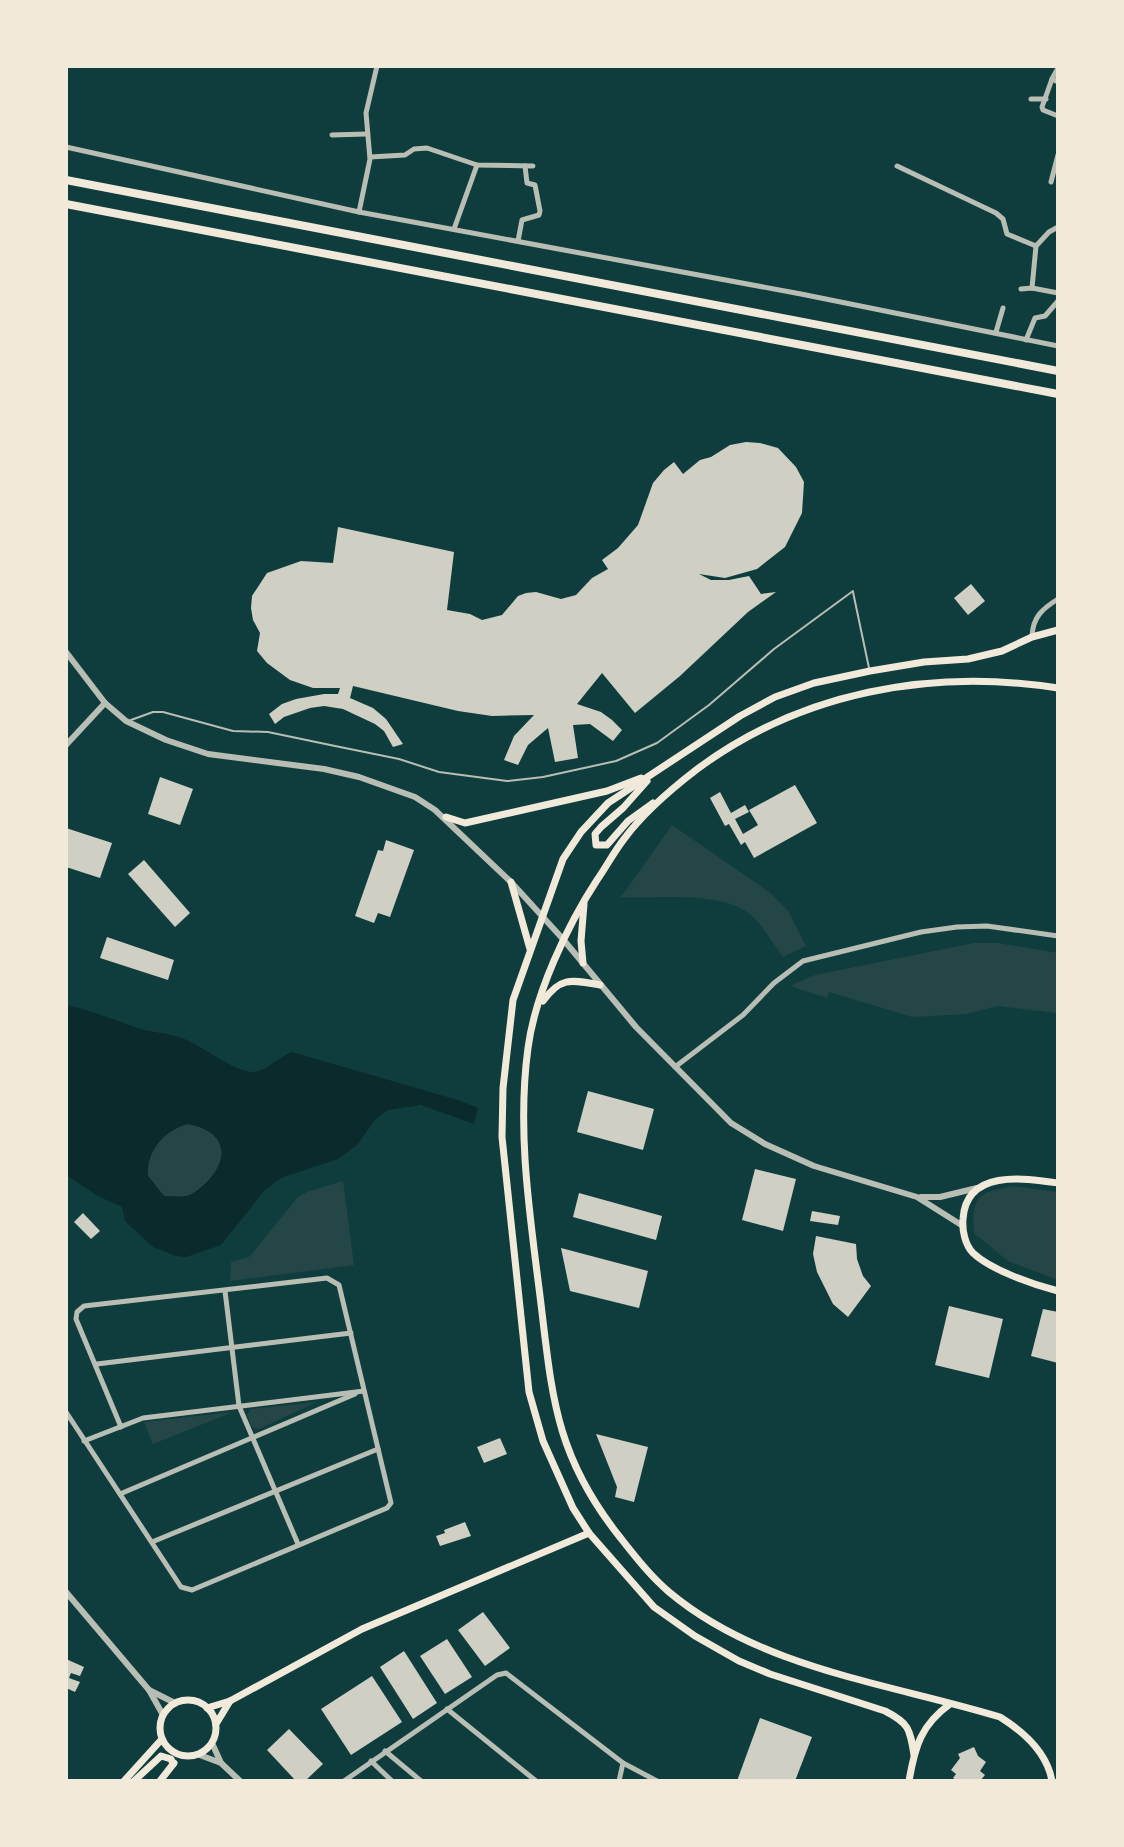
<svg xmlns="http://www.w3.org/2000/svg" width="1124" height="1847" font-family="'Fira Sans Condensed',sans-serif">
	<rect width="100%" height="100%" fill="#0f3d3e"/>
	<!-- green -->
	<g fill="#244646">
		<path d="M672 825 769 892 788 911 806 946 783 957C773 944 765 928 753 917 725 890 659 899 621 897Z"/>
		<polygon points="974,943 997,943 1058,953 1058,1013 997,1006 966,1014 912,1017 829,992 827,998 790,986 815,975"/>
		<path d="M187 1124C224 1130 233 1156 206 1183 201 1187 196 1192 190 1195 182 1198 173 1196 164 1196L148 1176C146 1151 164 1131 187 1124Z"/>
		<polygon points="343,1181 354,1265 230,1281 231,1262 249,1257 298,1197 307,1192"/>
		<path d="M1013 1186 1058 1192V1280L1008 1261 974 1233C971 1197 978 1192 1013 1186Z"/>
		<polygon points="317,1402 259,1429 252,1427 247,1415 251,1409"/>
		<polygon points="233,1412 153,1444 144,1422"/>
	</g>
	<!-- water -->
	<path fill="#0a2a2b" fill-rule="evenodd" d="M66 1005C91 1010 114 1020 138 1028 153 1033 172 1033 187 1040 205 1048 234 1072 254 1072 264 1072 281 1056 292 1052L461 1101 478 1108 474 1124 421 1105 388 1110 375 1120 357 1145 338 1159 281 1178 265 1190 221 1245 186 1257 176 1256 153 1247 125 1221 122 1207 98 1196 66 1175ZM187 1124C224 1130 233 1156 206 1183 201 1187 196 1192 190 1195 182 1198 173 1196 164 1196L148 1176C146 1151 164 1131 187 1124Z"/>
	<!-- building -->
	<g fill="#cfcfc3">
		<polygon points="746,442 760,443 778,448 796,467 804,482 802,513 785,547 757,569 725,578 699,574 711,580 729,580 749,576 761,594 776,592 748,612 680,676 635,713 602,673 577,704 601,712 612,720 622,730 613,741 590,724 573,725 578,758 555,762 548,728 528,745 518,765 504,760 514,736 534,715 492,716 458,711 353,686 350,698 373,708 386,719 403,744 393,747 384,731 375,724 343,709 324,706 310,708 284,717 275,724 269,714 282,704 296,699 324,694 338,694 340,688 313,688 290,680 267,663 257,651 260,633 253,620 251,608 252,596 267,573 301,561 333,563 338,527 454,552 447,610 470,614 482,620 502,615 518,596 526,593 536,592 561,599 576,595 592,578 608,569 602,560 618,548 638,525 653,483 664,470 674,462 683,474 700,460 711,457 730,445"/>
		<polygon points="971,584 985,601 968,615 954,598"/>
		<polygon points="160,777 193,789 180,825 148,814"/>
		<polygon points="795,785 817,823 754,858 745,842 741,845 729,824 725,826 710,798 720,792 731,813 745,805 749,812 735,819 743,834 758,825 749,810"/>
		<polygon points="66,828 112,843 100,878 66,867"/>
		<polygon points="386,840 414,850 390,917 378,913 374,923 355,916 378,850 383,851"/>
		<polygon points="144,860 190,913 175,927 128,874"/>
		<polygon points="107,937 174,960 168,980 100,958"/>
		<polygon points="588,1091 654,1109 643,1150 577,1132"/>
		<polygon points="755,1169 796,1179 783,1231 742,1220"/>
		<polygon points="579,1193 662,1216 656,1240 573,1217"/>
		<polygon points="812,1211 840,1216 838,1225 810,1221"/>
		<polygon points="83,1213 100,1231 91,1239 74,1222"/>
		<polygon points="816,1236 856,1244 857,1259 863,1276 871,1286 848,1317 833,1304 817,1272 813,1254"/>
		<polygon points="561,1248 648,1271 639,1308 570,1291"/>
		<polygon points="949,1306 1003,1319 989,1378 935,1365"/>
		<polygon points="1043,1309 1058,1312 1058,1363 1031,1356"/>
		<polygon points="596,1434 648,1447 634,1502 615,1497 617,1487"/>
		<polygon points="500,1438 507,1454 484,1463 477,1447"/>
		<polygon points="465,1522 471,1536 440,1546 436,1536 445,1533 444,1530"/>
		<polygon points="483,1612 510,1648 485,1666 458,1630"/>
		<polygon points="447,1639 472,1677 445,1694 420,1656"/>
		<polygon points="404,1651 437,1703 413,1719 380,1667"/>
		<polygon points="66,1659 84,1667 80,1676 71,1673 69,1678 80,1682 75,1692 66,1688"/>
		<polygon points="372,1676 402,1722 351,1755 321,1709"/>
		<polygon points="760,1718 812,1737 795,1781 737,1781"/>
		<polygon points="289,1729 323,1764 305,1781 296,1781 267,1750"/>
		<polygon points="974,1747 978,1756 986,1762 980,1771 985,1775 980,1781 958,1781 953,1778 956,1774 951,1770 960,1758 958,1754"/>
	</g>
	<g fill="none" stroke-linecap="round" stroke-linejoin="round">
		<!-- service -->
		<g stroke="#b8beb3" stroke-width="2">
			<polyline points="853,592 869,668"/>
			<polyline points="131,720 153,712 163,712 233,731 268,732 335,746 399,759 439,772 507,781 543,777 616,761 657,743 709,705 774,649 853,591"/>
		</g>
		<!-- minor -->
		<g stroke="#b8beb3" stroke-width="5">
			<polyline points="377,66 366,113 370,159 359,212 801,294 1058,346"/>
			<polyline points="1052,79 1058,68"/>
			<polyline points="1058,82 1052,79 1042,107 1043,110 1058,116"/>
			<polyline points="1031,99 1046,99"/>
			<polyline points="332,135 366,134"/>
			<polyline points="66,147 359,212"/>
			<polyline points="370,157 405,155 414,149 427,148 477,165 533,166"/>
			<polyline points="897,166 996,213 1003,219 1007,234 1036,246 1049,232 1058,227"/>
			<polyline points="1051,182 1058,155"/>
			<polyline points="454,229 477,165"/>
			<polyline points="518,241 522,220 539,215 540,211 535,185 527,183 525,166"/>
			<polyline points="1032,288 1036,246"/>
			<polyline points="1021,289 1032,288 1058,293"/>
			<polyline points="996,332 1003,308"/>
			<polyline points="1026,340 1035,318 1045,316 1058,301"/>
			<path d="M1032 636C1033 617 1042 609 1058 599"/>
			<polyline points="675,1067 743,1015 774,983 803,961 921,932 957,927 987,926 1058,936"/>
			<polyline points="225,1291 239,1406 298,1544"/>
			<polyline points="97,1364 351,1333"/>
			<polyline points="66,1412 181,1587 192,1590 387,1508 391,1503 339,1285 327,1278 84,1306 77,1312 76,1319 121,1427"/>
			<polyline points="84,1441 143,1418 364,1391"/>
			<polyline points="120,1494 355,1394"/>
			<polyline points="152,1542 378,1449"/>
			<polyline points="447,1709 536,1781"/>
			<polyline points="385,1751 421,1781"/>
			<polyline points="371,1761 392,1781"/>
			<polyline points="344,1781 497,1675 506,1673 623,1763 657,1781"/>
			<polyline points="619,1781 623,1763"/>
		</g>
		<!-- tertiary -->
		<g stroke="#b8beb3" stroke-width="6">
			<polyline points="66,652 105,703 126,721 166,740 208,754 324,769 359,777 415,797 435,810 511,882 562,938 636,1027 731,1123 765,1144 814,1166 917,1197 963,1226"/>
			<polyline points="66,745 105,703"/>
			<polyline points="921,1197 940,1197 977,1188"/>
			<polyline points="66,1592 149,1690 163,1715"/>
			<polyline points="149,1690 175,1703"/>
			<polyline points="212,1743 221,1763 240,1781"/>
			<polyline points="197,1754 221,1763"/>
		</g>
		<!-- secondary -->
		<g stroke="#f1e9da" stroke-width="7">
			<polyline points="647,781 623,808 601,827 595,834 596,845 607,845 628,821 653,803"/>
			<polyline points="446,817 465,823 607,791 641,778"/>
			<polyline points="511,882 530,949"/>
			<polyline points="583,963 581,941 584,904"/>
			<path d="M543 1001C561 976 572 980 600 985"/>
			<path d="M1058 1183C1024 1178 966 1169 963 1219 962 1230 965 1245 973 1253 991 1270 1034 1285 1058 1291"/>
			<circle cx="188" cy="1728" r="28"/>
			<polyline points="207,1708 230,1701 362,1629 589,1533"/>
			<polyline points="216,1724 230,1701"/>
			<path d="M914 1755C910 1729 909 1723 885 1711L770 1674 739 1661 695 1636 654 1607 589 1533 573 1508 543 1441 529 1392 502 1137 503 1088 513 1000 563 859 581 832 608 803 740 716 775 697 814 683 870 671 924 662 968 659 1002 651 1032 637 1058 630"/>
			<polyline points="124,1781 162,1739"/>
			<polyline points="134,1781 161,1756 171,1759 173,1764"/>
			<polyline points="160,1781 174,1763"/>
			<path d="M909 1781C915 1746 921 1725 950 1704"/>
			<path d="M1052 1781C1047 1752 1024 1732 1000 1717 888 1683 761 1669 669 1592 650 1576 634 1555 619 1536 552 1451 552 1390 539 1288 529 1209 517 1128 528 1048 535 994 567 926 597 880 606 867 614 852 624 839 644 812 670 790 696 770 800 692 931 668 1058 688"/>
		</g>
		<!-- motorway -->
		<g stroke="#f1e9da" stroke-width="8">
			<polyline points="66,180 1058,371"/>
			<polyline points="66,204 1058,394"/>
		</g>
	</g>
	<!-- border -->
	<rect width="1124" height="1847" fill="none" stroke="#f1e9da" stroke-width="136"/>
</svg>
